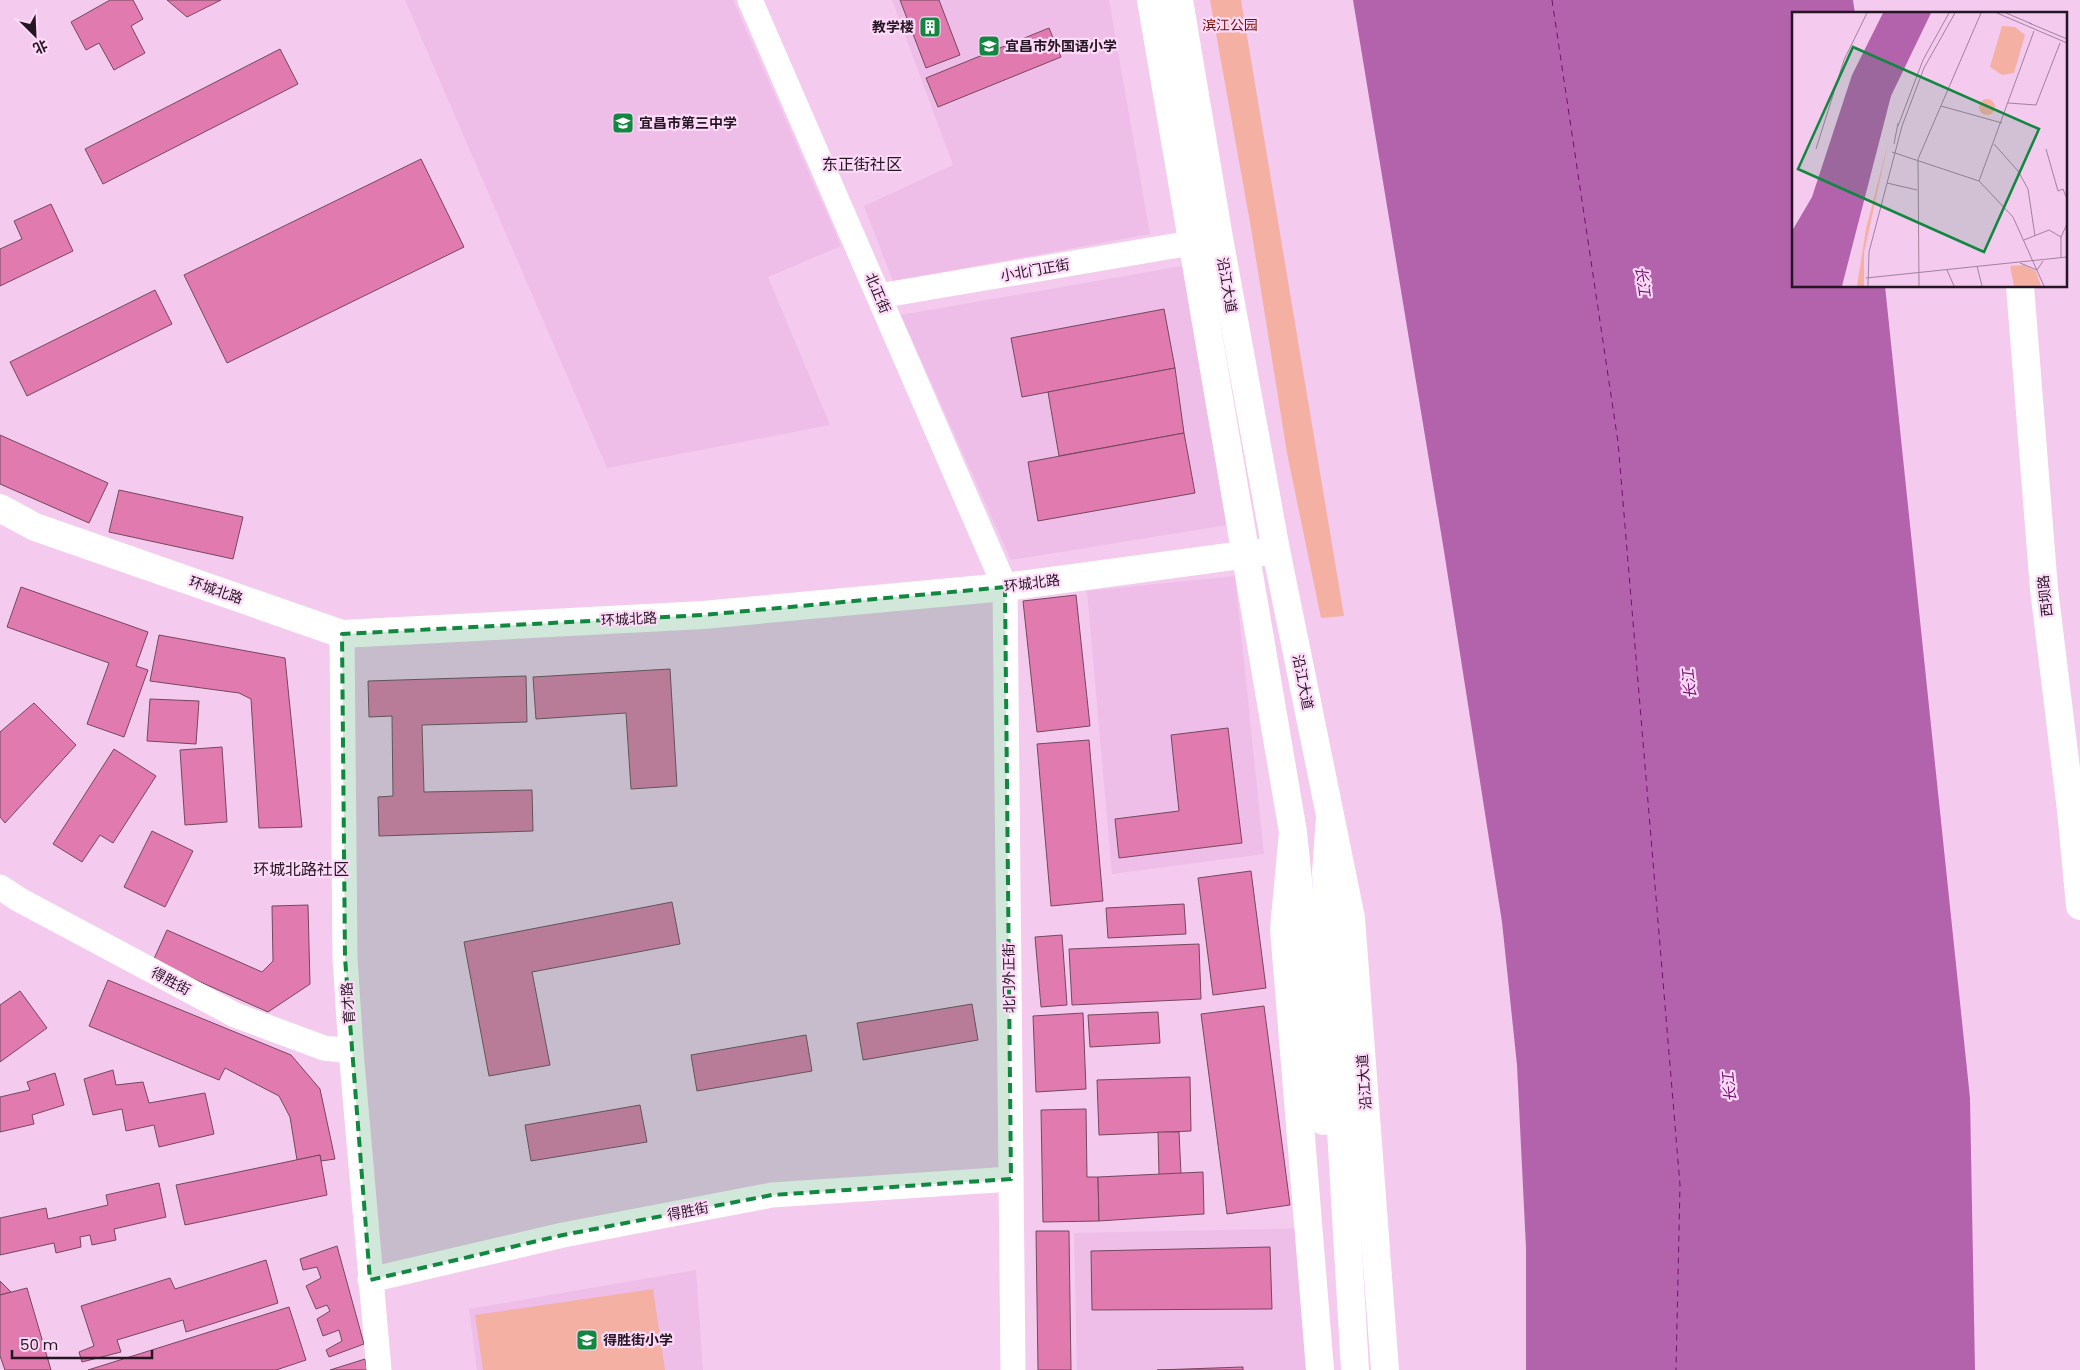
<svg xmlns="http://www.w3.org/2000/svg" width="2080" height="1370" font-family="Poppins,'Noto Sans SC',sans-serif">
	<rect width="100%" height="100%" fill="#f4caef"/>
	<!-- built -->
	<g fill="#eebee9">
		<polygon points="405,0 733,0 841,246 768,277 830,425 607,468"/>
		<polygon points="892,0 1109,0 1150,234 893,281 864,206 953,165"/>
		<polygon points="1188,265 1227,525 1011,560 901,315"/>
		<polygon points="1235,576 1264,854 1112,874 1087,591"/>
		<polygon points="1318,1228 1316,1370 1077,1370 1074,1233"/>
		<polygon points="696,1270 703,1370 477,1370 469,1309"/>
	</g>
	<!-- green -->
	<g fill="#f5b0a4">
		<polygon points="1210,0 1241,0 1344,616 1321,618 1287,453 1251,228"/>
		<polygon points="653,1289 665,1370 483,1370 475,1315"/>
	</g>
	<!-- water -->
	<polygon fill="#b362ac" points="1353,0 1853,0 1855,14 1794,14 1794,286 1885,286 1970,1098 1975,1370 1526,1370 1526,1248 1517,1065 1502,922 1444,551"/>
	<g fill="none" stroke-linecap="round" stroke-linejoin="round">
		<!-- ferry -->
		<polyline stroke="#771072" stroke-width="1" stroke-dasharray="6 5" stroke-linecap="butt" points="1552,0 1618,442 1680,1185 1676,1370"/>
	</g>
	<!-- building -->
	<g fill="#e17aae" stroke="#75485e">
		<polygon points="110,0 133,0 143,19 131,26 145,53 114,70 99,43 86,50 71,22"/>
		<polygon points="167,0 221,0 187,17"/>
		<polygon points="900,0 939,0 960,55 926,68"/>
		<polygon points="1049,28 1061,57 938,107 926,78"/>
		<polygon points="280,49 298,84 103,184 85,149"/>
		<polygon points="421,159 464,247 227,363 184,275"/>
		<polygon points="51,204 73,251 0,286 0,249 22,239 14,221"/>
		<polygon points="155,290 172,324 27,396 10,362"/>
		<polygon points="1164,309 1175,368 1022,397 1011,338"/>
		<polygon points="1175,368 1184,433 1059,456 1048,392"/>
		<polygon points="1184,433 1195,493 1038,521 1028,462"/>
		<polygon points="0,435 108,483 89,523 0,484"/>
		<polygon points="119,490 243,517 233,559 109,532"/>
		<polygon points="21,587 148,632 136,666 148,670 124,737 87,724 109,663 7,627"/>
		<polygon points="1076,595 1090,726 1037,732 1023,601"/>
		<polygon points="159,635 285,658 302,827 259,828 251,699 239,693 150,681"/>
		<polygon points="670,669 677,786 631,789 626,713 536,719 533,677"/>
		<polygon points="526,676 527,722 422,725 424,792 532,790 533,831 379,836 378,797 393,796 392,716 369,717 368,681"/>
		<polygon points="150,699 199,701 196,744 147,741"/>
		<polygon points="34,703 76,745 5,823 0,817 0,732"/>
		<polygon points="1228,728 1242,843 1119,858 1115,819 1179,811 1171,735"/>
		<polygon points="1089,740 1103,901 1051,906 1037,744"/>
		<polygon points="222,747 227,822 185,825 180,750"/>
		<polygon points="114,749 156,776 113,843 100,835 82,862 53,844"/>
		<polygon points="152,831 193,851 165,907 124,887"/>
		<polygon points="1251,871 1266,988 1213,995 1198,878"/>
		<polygon points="672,902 680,944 532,972 550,1065 489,1076 464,942"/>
		<polygon points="1184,904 1186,934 1108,938 1106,908"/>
		<polygon points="308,905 310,984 268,1012 153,961 167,930 262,972 273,961 272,906"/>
		<polygon points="1062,935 1067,1005 1041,1007 1035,937"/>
		<polygon points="1199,944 1201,999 1072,1005 1069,949"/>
		<polygon points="108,980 291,1055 320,1089 335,1159 321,1161 320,1155 297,1160 290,1117 279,1096 225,1068 219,1080 89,1026"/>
		<polygon points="20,991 47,1028 0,1062 0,1005"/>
		<polygon points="972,1004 978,1040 863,1060 857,1023"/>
		<polygon points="1264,1006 1290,1205 1227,1214 1201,1014"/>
		<polygon points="1158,1012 1160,1043 1090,1047 1088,1015"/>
		<polygon points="1083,1013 1086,1089 1036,1092 1033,1016"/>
		<polygon points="806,1035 812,1071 697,1091 691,1055"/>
		<polygon points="113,1070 116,1085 143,1082 149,1103 205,1093 214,1134 159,1147 154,1125 126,1131 122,1109 93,1115 84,1079"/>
		<polygon points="55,1073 64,1105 32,1115 34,1124 0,1132 0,1097 30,1090 27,1082"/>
		<polygon points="1190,1077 1191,1131 1099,1135 1097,1080"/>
		<polygon points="640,1105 647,1142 531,1161 525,1125"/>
		<polygon points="1086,1109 1087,1177 1098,1177 1099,1221 1043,1222 1041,1110"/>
		<polygon points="1158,1132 1179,1132 1181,1174 1159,1175"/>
		<polygon points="320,1155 327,1195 185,1225 176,1185"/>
		<polygon points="1203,1172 1204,1214 1099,1221 1098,1177"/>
		<polygon points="159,1183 166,1217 114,1229 116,1240 92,1245 90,1235 80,1237 81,1247 56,1253 54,1243 0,1255 0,1218 46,1208 48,1219 108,1205 106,1195"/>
		<polygon points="1036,1231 1069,1231 1071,1370 1038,1370"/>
		<polygon points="337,1246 364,1344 329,1357 326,1350 342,1341 339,1330 323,1336 317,1319 330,1311 327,1305 316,1309 306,1286 321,1278 317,1267 303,1270 300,1259"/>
		<polygon points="1270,1247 1272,1309 1092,1310 1091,1251"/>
		<polygon points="266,1260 278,1303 186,1332 183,1320 117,1340 121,1352 82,1362 79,1352 94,1346 81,1306 170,1278 175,1289"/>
		<polygon points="0,1281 11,1292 0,1295"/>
		<polygon points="27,1288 51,1370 5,1370 0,1356 0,1295"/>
		<polygon points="289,1307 306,1360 276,1370 88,1370"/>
		<polygon points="365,1359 367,1370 330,1370"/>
		<polygon points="1243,1367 1243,1370 1157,1370"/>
	</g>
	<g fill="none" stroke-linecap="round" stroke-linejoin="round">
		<!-- minor -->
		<g stroke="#fff" stroke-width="25">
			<polyline points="750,0 1005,587 1013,1370"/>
			<polyline points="879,296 1191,243"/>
			<polyline points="342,634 345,958 351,1051 379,1370"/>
			<polyline points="0,887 18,899 235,1015 324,1048 351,1051"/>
			<polyline points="370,1280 563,1235 772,1195 1011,1179"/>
		</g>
		<!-- major -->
		<g stroke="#fff" stroke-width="28">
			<polyline points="1151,0 1293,832 1284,929 1320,1370"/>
			<polyline points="1179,0 1219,238 1276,550 1351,918 1385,1370"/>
			<polyline points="2020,286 2044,589 2071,810 2080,906"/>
			<polyline points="0,508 35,527 342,634 703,615 1005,587 1264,552"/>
		</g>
		<!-- highway -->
		<g stroke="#fff" stroke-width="28">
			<polyline points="1330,817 1326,873 1355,1370"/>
			<polyline points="1293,832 1323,1121"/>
		</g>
	</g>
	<!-- marked area -->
	<path fill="#128740" fill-opacity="0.2" stroke="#128740" stroke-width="4" stroke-dasharray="10 6" stroke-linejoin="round" d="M1005 587 1011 1179 772 1195 563 1235 370 1280 345 958 342 634 703 615Z"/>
	<!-- icons -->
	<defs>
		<g id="building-square" transform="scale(1.125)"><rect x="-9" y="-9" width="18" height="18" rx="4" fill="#128740" stroke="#fddaf8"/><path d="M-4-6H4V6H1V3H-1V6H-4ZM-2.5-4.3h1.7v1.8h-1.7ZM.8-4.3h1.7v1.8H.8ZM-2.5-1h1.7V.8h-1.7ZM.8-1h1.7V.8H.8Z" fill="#fff"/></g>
		<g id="school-square" transform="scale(1.125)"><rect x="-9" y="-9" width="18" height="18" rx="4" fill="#128740" stroke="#fddaf8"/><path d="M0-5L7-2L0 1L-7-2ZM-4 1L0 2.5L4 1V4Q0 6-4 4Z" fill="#fff"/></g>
	</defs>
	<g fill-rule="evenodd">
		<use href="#building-square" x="930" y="27"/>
		<use href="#school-square" x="989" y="46"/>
		<use href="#school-square" x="623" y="123"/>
		<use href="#school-square" x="587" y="1340"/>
	</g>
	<g text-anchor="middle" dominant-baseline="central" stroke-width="4.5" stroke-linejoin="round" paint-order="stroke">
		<!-- park labels -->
		<g font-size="14" fill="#78140a" stroke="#fddaf8">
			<text x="1230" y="25">滨江公园</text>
		</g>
		<!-- poi labels -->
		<g font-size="14" font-weight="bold" fill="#251623" stroke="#fddaf8" text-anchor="start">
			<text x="914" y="27" text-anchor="end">教学楼</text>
			<text x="1005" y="46">宜昌市外国语小学</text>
			<text x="639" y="123">宜昌市第三中学</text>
			<text x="603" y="1340">得胜街小学</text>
		</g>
		<!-- street labels -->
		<g font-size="14" fill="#251623" stroke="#fddaf8">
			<text transform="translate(1035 270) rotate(-10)">小北门正街</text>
			<text transform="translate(1227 285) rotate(80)">沿江大道</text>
			<text transform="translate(878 293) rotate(67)">北正街</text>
			<text transform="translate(1032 583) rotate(-7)">环城北路</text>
			<text transform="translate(216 590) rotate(19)">环城北路</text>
			<text transform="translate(2045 596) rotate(-96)">西坝路</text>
			<text transform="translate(629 619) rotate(-3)">环城北路</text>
			<text transform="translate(1303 682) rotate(79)">沿江大道</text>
			<text transform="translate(1009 978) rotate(-91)">北门外正街</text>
			<text transform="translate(171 981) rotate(28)">得胜街</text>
			<text transform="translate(348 1003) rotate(-94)">育才路</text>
			<text transform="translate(1364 1082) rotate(-94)">沿江大道</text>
			<text transform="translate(688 1211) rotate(-11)">得胜街</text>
		</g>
		<!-- water labels -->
		<g font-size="15" font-style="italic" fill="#771072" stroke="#fddaf8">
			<text transform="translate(1643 281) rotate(82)">长江</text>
			<text transform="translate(1689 684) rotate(-96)">长江</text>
			<text transform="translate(1729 1087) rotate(-96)">长江</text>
		</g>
		<!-- quarter labels -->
		<g font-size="16" fill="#251623" stroke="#fddaf8">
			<text x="862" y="164">东正街社区</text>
			<text x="301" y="869">环城北路社区</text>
		</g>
	</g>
	<!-- overview -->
	<g transform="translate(1792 12)">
		<rect width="275" height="275" fill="#f4caef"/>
		<path d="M210 14 223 15 233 23 222 61 210 63 198 55ZM187 95a8 8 0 1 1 16 0a8 8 0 1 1-16 0ZM96 131 72 241V274H65L74 217ZM232 253 244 259 249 274H222L218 254Z" fill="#f5b0a4"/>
		<path d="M91 1H139L99 84 50 274H0V219L20 185 60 63Z" fill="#b362ac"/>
		<path fill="none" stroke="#b362ac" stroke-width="2.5" d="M27 274 65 136 89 67 122 1"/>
		<path fill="none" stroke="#a1829d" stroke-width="1" d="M205 1 275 31M214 1 240 12M237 11 275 27M216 91 244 93 268 31M149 94 210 111M106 114 131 48 157 1M102 132 106 111M202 132 226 159 236 177 243 224M24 137 52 48 75 1M254 137 266 179 271 177 275 187M100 140 187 169 221 205 252 274M187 169 242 19M95 171 125 178M232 228 257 218 269 225M269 245V225L275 212M228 251 245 258 251 249M185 254 190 274M155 258 162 274M74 266 275 245M76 274 77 240 110 114 132 56 163 1M127 274 126 147 189 1"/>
		<path fill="#128740" fill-opacity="0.15" stroke="#128740" stroke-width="2.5" d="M61 35 247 117 192 240 6 157Z"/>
		<rect width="275" height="275" fill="none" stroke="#251623" stroke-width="2.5"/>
	</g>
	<!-- north arrow -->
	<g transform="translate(35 35) rotate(156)" stroke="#fddaf8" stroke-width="4" paint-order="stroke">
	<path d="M0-4L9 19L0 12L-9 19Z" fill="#251623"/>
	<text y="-8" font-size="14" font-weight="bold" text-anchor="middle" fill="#251623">北</text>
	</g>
	<!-- scale -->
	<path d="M12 1350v8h140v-8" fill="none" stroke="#251623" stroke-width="2.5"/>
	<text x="20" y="1350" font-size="15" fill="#251623" stroke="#fddaf8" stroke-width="4" paint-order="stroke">50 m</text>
</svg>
